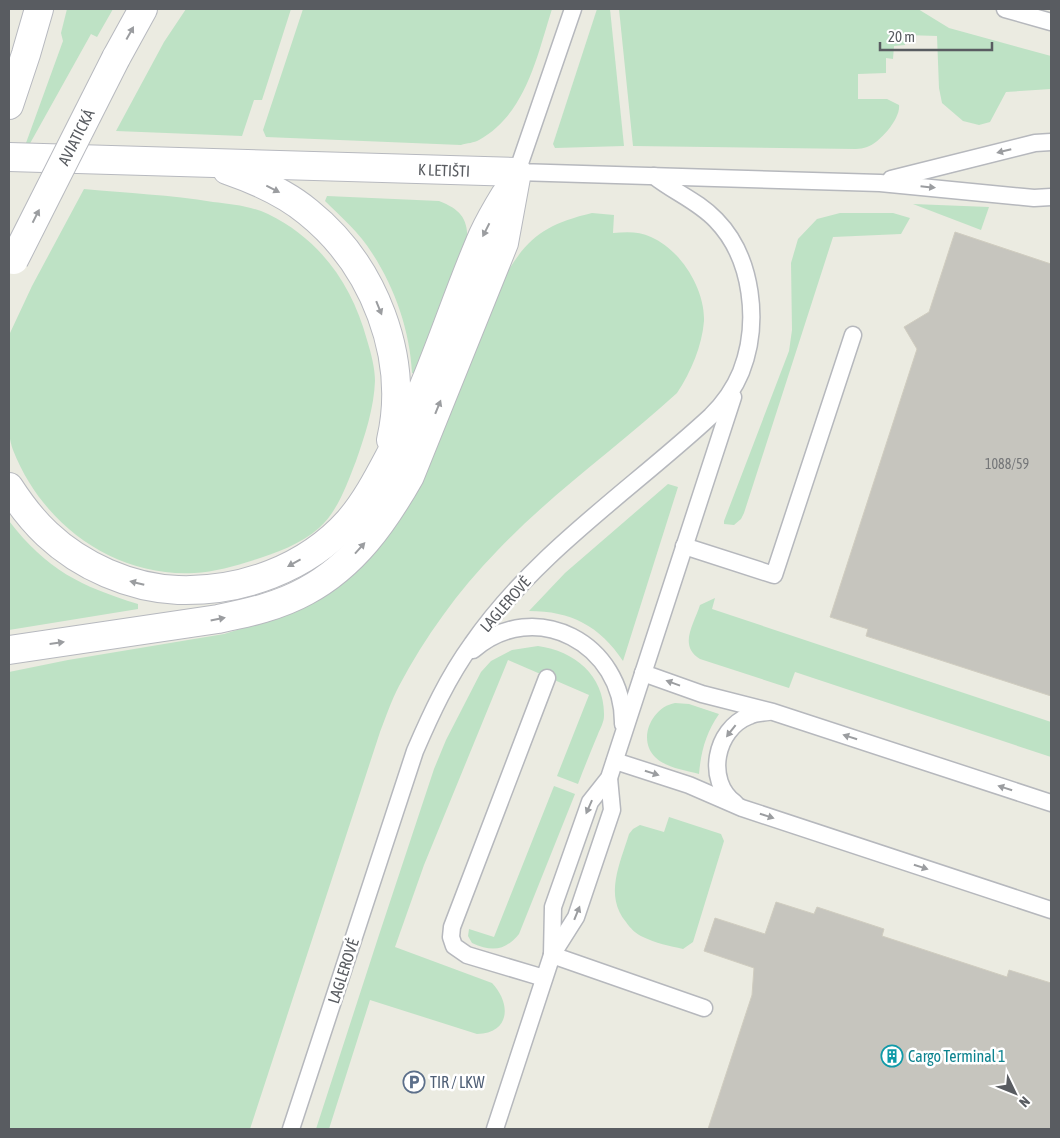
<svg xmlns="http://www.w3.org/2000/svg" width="1060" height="1138" font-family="'Asap Condensed',sans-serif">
	<rect width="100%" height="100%" fill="#ebebe1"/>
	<!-- green -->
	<g fill="#bee2c5">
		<polygon points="67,9 113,9 97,37 91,34 18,165 63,41 61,33"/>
		<polygon points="186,9 291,9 262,100 254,100 242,136 116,131 164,42"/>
		<path d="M303 9H552C537 56 526 114 479 140 474 143 467 143 461 145L266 137 263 130Z"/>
		<polygon points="597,9 610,9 624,146 555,148 553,144"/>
		<path d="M619 9H918L949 28 1051 56V89L1006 92 990 122 979 125 963 121 942 103 939 88 937 36 906 35 905 45 894 46 893 59 886 58V73L858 74V99H887L899 105C901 118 880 143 867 147 864 148 859 149 856 149L633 146Z"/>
		<path d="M84 189C127 193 171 195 213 202 231 204 251 206 268 214 321 240 352 285 367 340 371 353 375 368 375 381 374 408 365 435 356 461 347 484 338 511 319 528 301 544 276 553 254 560 235 566 214 572 194 573 113 577 42 524 13 450 7 434 9 417 9 399 9 380 9 361 9 342L10 333 32 286Z"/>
		<path d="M327 196 439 201C462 210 469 220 467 245L417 373H412C410 331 395 288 372 253 360 233 341 217 325 201Z"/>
		<polygon points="913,204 989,207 981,230"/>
		<path d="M592 213 614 215 613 233C626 232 639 231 651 237 681 250 705 289 704 321 702 346 691 372 677 393 618 447 552 493 497 551 458 591 425 637 399 686 391 701 386 717 380 732L250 1129H9V672L68 660 224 634 286 615 379 546 397 523 416 492 504 278C527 237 546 224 592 213Z"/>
		<polygon points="840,213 893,213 910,218 901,234 833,237 744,513 741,519 734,525 724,524 724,521 789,351 792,330 791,263 798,239 817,219"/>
		<path d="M668 484 678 487 623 661C600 626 571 611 529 611L565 573Z"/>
		<path d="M9 521C47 570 80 586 138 604V609L9 630Z"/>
		<path d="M715 598 712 609 1051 722V757L795 672 789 688 700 659C678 646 694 624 700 605Z"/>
		<path d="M538 646C575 651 605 676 604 716 604 722 600 729 598 734 591 751 584 768 578 784L557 776 589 695 508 660 424 865 395 947 492 983C511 1003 511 1033 477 1034L370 1000 329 1129H316L378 938 434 769 446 740 481 672 491 661 512 650Z"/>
		<path d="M675 703 689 704 719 714C706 733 701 751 699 774 685 770 666 768 655 757 637 739 652 707 675 703Z"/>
		<path d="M554 786 575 794 519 934C505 951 492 952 472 943L468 936 469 929 494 937Z"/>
		<path d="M669 817 721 834 724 841 693 942 683 949C670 946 655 943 643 937 636 934 630 928 626 922 604 895 620 864 629 834L633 829 640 825 664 832Z"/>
	</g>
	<!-- building -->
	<g fill="#c6c5be" stroke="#d0cdc0">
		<polygon points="955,232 1051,264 1051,696 866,636 868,629 830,617 917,349 904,327 929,312"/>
		<polygon points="776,902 814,914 817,907 884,929 882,936 1007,977 1009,970 1051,983 1051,1129 708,1129 752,995 754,968 704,951 715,918 765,934"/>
	</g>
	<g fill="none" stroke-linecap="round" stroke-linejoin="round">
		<!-- lane casing -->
		<g stroke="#b6b8bd" stroke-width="19">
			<g id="lane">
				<polyline points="573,9 517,172 880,183 1034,198 1051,197"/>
				<polyline points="1005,9 1051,22"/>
				<polyline points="891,179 1035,143 1051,142"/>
				<polyline points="684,546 774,575 853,335"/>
				<path d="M473 650C535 596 624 644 623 724"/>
				<polyline points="643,673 702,694 773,712 1051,803"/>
				<polyline points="615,761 689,785 742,808 1051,910"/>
				<path d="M735 803C705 781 715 729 749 716 755 713 762 713 768 712"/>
				<polyline points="552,955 553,907 590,802 609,778 733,397"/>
				<polyline points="552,955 704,1008"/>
				<polyline points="544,978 467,955 454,946 451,937 452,927 547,678"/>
				<path d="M291 1129 415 751C431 714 448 677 472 644 535 553 631 490 711 416 724 403 734 389 741 372 760 324 753 258 716 220 698 201 674 192 654 176"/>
				<polyline points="495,1129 552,955 576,917 612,810 609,778"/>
			</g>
		</g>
		<!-- secondary casing -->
		<g stroke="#b7b9bf" stroke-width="30">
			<g id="secondary">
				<polyline points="116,58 143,9"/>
				<polyline points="9,105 26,54 39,9"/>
				<polyline points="9,157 517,172"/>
				<path d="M227 170C256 180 284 192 308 212 374 265 410 357 391 440"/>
				<path d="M9 487C20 504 32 520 47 534 81 566 130 588 178 590 241 592 306 569 349 521 368 499 381 472 395 446 402 432 411 417 417 402 441 348 459 290 483 235 489 222 497 208 505 195"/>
				<path d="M9 650 218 619C248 613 279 606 306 591 354 565 384 522 410 476L504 243 517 172"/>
			</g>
		</g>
		<!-- lane -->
		<use href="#lane" stroke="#fff" stroke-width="16"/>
		<!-- secondary -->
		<use href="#secondary" stroke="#fff" stroke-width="28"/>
		<!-- secondary-bridge casing -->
		<g stroke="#b7b9bf" stroke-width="30" stroke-linecap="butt">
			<polyline id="secondary-bridge" points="14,260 116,58"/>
		</g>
		<!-- secondary-bridge -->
		<use href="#secondary-bridge" stroke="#fff" stroke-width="28"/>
	</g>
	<!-- one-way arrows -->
	<defs><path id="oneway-solid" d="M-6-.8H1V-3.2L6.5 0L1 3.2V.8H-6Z" transform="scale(1.25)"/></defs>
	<g fill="#9b9da0">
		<use href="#oneway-solid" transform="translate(130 33) rotate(-61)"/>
		<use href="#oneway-solid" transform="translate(1004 151) rotate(166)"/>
		<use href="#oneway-solid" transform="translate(928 187) rotate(6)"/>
		<use href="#oneway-solid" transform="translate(273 189) rotate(27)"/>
		<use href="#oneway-solid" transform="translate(36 216) rotate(-63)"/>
		<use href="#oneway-solid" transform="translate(486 230) rotate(117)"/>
		<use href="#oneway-solid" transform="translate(379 308) rotate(68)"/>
		<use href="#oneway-solid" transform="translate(438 407) rotate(-68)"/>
		<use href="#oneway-solid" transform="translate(360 548) rotate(-48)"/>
		<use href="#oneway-solid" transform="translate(294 563) rotate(151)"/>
		<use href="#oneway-solid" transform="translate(137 583) rotate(-166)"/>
		<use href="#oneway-solid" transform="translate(218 619) rotate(-11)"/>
		<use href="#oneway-solid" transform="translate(57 643) rotate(-8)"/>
		<use href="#oneway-solid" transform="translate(673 683) rotate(-160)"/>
		<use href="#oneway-solid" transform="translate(731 731) rotate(128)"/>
		<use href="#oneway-solid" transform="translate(850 737) rotate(-162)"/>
		<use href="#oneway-solid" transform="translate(652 773) rotate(18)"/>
		<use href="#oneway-solid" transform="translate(1005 788) rotate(-162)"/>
		<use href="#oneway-solid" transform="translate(589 807) rotate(114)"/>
		<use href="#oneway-solid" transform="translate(767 816) rotate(18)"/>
		<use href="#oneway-solid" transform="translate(921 867) rotate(18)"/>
		<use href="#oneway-solid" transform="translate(577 913) rotate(-68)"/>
	</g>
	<!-- icons -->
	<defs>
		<g id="building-ring" transform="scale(1.125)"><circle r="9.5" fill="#fff" stroke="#0f9aa8" stroke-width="1.5"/><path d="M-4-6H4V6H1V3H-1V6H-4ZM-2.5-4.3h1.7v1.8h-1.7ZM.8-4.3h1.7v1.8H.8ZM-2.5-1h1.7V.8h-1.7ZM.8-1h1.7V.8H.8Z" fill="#0f9aa8"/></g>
		<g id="parking-ring" transform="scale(1.125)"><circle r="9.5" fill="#fff" stroke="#5c6f8a" stroke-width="1.5"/><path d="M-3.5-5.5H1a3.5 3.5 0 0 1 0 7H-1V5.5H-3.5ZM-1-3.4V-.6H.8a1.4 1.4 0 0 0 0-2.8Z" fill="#5c6f8a"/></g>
	</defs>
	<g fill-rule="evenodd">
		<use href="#building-ring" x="892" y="1056"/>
		<use href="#parking-ring" x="414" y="1082"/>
	</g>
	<g text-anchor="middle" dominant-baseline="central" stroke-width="5" stroke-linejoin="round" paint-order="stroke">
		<!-- number labels -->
		<g font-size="14" fill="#747678">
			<text x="1007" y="464">1088/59</text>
		</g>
		<!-- street labels -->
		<g font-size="16" fill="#595c61" stroke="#fff">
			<text transform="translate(76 137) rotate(-63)">AVIATICKÁ</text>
			<text transform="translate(444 170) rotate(2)">K LETIŠTI</text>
			<text transform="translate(505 604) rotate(-49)">LAGLEROVÉ</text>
			<text transform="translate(343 971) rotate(-72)">LAGLEROVÉ</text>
		</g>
		<!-- culture labels -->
		<g font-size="16" fill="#0d838f" stroke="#fff" text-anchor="start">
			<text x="908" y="1056">Cargo Terminal 1</text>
		</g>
		<!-- service labels -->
		<g font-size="16" fill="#4e5e75" stroke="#fff" text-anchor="start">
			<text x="430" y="1082">TIR / LKW</text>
		</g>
	</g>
	<!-- border -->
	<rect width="1060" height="1138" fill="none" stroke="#595c61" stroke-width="20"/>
	<!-- north arrow -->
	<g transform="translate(1015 1093) rotate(133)" stroke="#ffffff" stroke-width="4" paint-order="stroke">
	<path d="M0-4L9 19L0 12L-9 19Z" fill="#595c61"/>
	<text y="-8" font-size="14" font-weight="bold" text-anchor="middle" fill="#595c61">N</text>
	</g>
	<!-- scale -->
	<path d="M880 42v8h112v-8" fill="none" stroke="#595c61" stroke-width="2.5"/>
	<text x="888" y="42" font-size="15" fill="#595c61" stroke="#ffffff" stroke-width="4" paint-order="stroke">20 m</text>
</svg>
